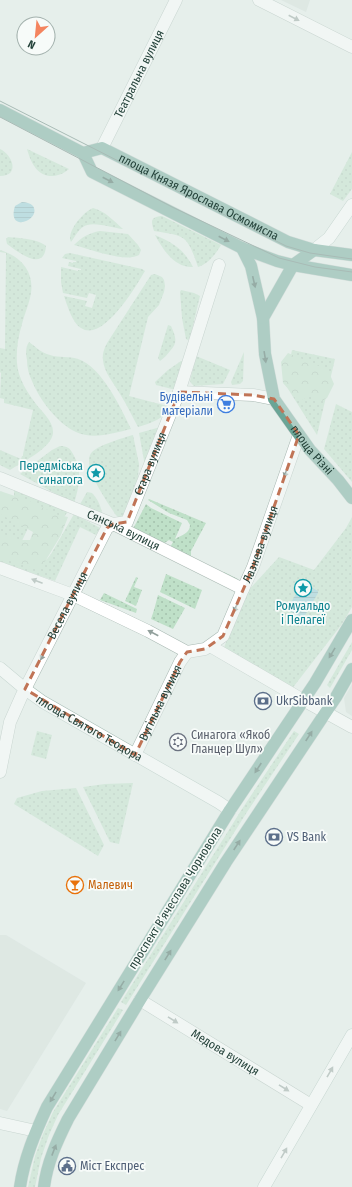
<svg xmlns="http://www.w3.org/2000/svg" width="352" height="1187" font-family="'Fira Sans Condensed',sans-serif">
	<defs>
		<pattern id="grass-dots" width="8" height="8" patternUnits="userSpaceOnUse"><rect width="8" height="8" fill="#bfe0c8"/><path d="M2 2h.1M6 6h.1" fill="none" stroke="#a4c1ad" stroke-width="1.8" stroke-linecap="round"/></pattern>
		<pattern id="forest-crowns" width="20" height="18" patternUnits="userSpaceOnUse"><rect width="20" height="18" fill="#bfe0c8"/><path d="M2 6a3 3 0 1 1 6 0M12 15a3 3 0 1 1 6 0" fill="none" stroke="#a4c1ad"/></pattern>
		<pattern id="water-rules" width="6" height="5" patternUnits="userSpaceOnUse"><rect width="6" height="5" fill="#8ec9d4"/><path d="M0 2.5h6" fill="none" stroke="#74a5ad"/></pattern>
	</defs>
	<rect width="100%" height="100%" fill="#e6efeb"/>
	<!-- built -->
	<g fill="#d4dfda">
		<polygon points="281,0 310,0 306,12"/>
		<polygon points="352,684 352,716 346,712 344,698"/>
		<polygon points="0,935 6,935 86,983 7,1111 0,1109"/>
	</g>
	<!-- grass -->
	<g fill="url(#grass-dots)">
		<path d="M0 149C13 155 20 176 0 176Z"/>
		<path d="M27 149 69 169C64 173 60 175 54 176 37 177 31 163 27 149Z"/>
		<polygon points="352,152 352,189 343,201 330,194"/>
		<path d="M93 208C105 211 114 221 123 229 113 228 91 220 83 227 78 230 75 237 71 242 66 232 83 212 93 208Z"/>
		<path d="M162 216 221 245C215 255 209 263 198 267 187 235 186 236 154 231 151 221 150 217 162 216Z"/>
		<path d="M100 231 128 234 138 245 141 250 139 255C126 263 89 249 74 245 82 237 89 233 100 231Z"/>
		<path d="M155 235C174 243 184 250 193 267 175 268 163 250 155 235Z"/>
		<path d="M8 237C18 238 39 239 46 246 44 273 18 252 7 244L6 239Z"/>
		<path d="M0 250C23 257 36 274 30 298 28 307 24 315 22 324 18 337 16 351 17 363 18 379 28 393 36 404 42 412 54 422 53 433 52 448 22 462 10 470L0 465V450L21 459 22 456H23V454L33 410 4 403V399L0 398 1 373 0 372V348L5 349 6 253 0 252Z"/>
		<path d="M70 253 142 269 145 271C136 286 103 343 81 328 73 324 67 305 64 296L87 301 85 306 92 308 96 295 89 293 87 298 63 293 61 282V267L78 271V270H81V269L68 266 69 262 73 263V262H76V261L62 258 65 254Z"/>
		<path d="M155 274 162 277 164 280 165 286 164 292 159 305 148 317 129 396 171 407C164 419 151 423 138 427 132 416 127 405 120 394 114 383 104 373 103 360 102 353 105 346 109 340L151 275Z"/>
		<polygon points="181,290 194,293 200,296 190,338 188,340 186,339 182,318 180,292"/>
		<path d="M168 325 171 326C176 337 178 343 170 351 167 355 164 358 160 361L158 358Z"/>
		<path d="M29 342C36 347 41 353 50 355 59 358 69 356 78 359 101 366 121 408 131 429 114 433 93 440 76 432 58 424 39 399 32 381 29 375 27 368 27 360 26 354 25 348 29 342Z"/>
		<polygon points="292,350 335,359 317,435 285,384"/>
		<polygon points="244,352 243,381 240,384 232,385 231,382"/>
		<polygon points="196,356 230,370 223,384 194,386 191,383 190,381"/>
		<polygon points="181,361 183,361 176,390 156,385 155,382 168,370"/>
		<polygon points="336,404 352,412 352,482 324,449"/>
		<polygon points="164,426 145,466 139,433"/>
		<path d="M133 435 139 464 138 478 130 511 120 519 115 514C108 502 80 465 92 452 99 445 123 438 133 435Z"/>
		<path d="M60 446C67 446 70 448 73 454 83 471 79 487 74 504L20 474 52 450Z"/>
		<polygon points="14,485 68,511 63,519 30,524 19,547 0,538 0,498 14,496"/>
		<path d="M87 492 92 493C99 500 102 509 103 520L79 506Z"/>
		<path d="M149 499 206 523 191 551V556L223 574 224 572 238 579 234 589 169 549 173 542 169 540 163 544 133 531 134 527 146 504 151 508 182 523 175 539C182 535 190 533 190 525L187 520 169 513 148 500Z"/>
		<polygon points="74,514 100,528 96,535 80,527 55,581 0,562 0,552 42,562 47,559 51,554"/>
		<polygon points="352,517 352,607 342,624 291,690 223,650 245,594 279,557 314,570 346,528"/>
		<polygon points="166,574 202,590 195,609 160,592"/>
		<polygon points="136,577 138,578 134,587 142,590 136,606 125,601"/>
		<polygon points="104,593 137,609 136,613 100,600"/>
		<polygon points="158,595 185,608 173,629 151,619 154,610"/>
		<polygon points="352,642 352,650 330,688 327,685"/>
		<polygon points="37,731 52,735 46,759 31,755"/>
		<polygon points="294,731 299,734 247,812 126,1005 121,1002 242,809"/>
		<polygon points="133,783 119,844 110,842 83,787 105,784"/>
		<polygon points="76,788 104,845 98,856 14,804 17,798 42,791"/>
		<polygon points="118,1008 123,1010 58,1115 49,1135 41,1158 35,1187 28,1187 35,1156 43,1134 53,1112"/>
	</g>
	<!-- forest -->
	<g fill="url(#forest-crowns)">
		<polygon points="288,353 328,370 334,384 327,398 322,401 310,396 299,401 283,383 281,362"/>
		<polygon points="0,491 30,501 58,515 68,517 61,535 40,570 0,558 0,533 21,540 30,540 33,532 0,514"/>
	</g>
	<!-- water -->
	<g fill="url(#water-rules)">
		<path d="M22 202C26 202 30 203 33 206 42 220 6 234 15 206Z"/>
		<polygon points="309,586 318,591 318,593 304,617 302,618 288,610 288,608 297,592 303,595"/>
	</g>
	<g fill="none" stroke-linecap="round" stroke-linejoin="round">
		<!-- street casing -->
		<g stroke="#a8b8b2" stroke-width="13">
			<g id="street">
				<polyline points="259,0 352,47"/>
				<path id="s1" d="M102 148 176 0"/>
				<polyline points="179,392 253,395 274,399"/>
				<path id="s2" d="M0 478 113 524 243 589"/>
				<path id="s3" d="M0 568 73 595 148 631 187 652 205 649 223 636 243 589 253 567 299 435"/>
				<polyline points="210,646 303,700 352,727"/>
				<path id="s4" d="M135 755 180 662 187 652"/>
				<path id="s5" d="M0 772 10 722 22 695 107 528 113 524 127 522 179 392 219 265"/>
				<path id="s6" d="M140 1000 311 1105"/>
				<polyline points="0,1123 36,1131"/>
			</g>
		</g>
		<!-- secondary casing -->
		<g stroke="#a4bbb3" stroke-width="13">
			<g id="secondary">
				<polyline points="314,250 329,238 352,205"/>
				<path id="s7" d="M0 668 25 689 43 702 218 802 230 810"/>
				<polyline points="264,1187 352,1035"/>
			</g>
		</g>
		<!-- primary casing -->
		<g stroke="#c2cac8" stroke-width="13">
			<g id="primary">
				<polyline points="0,110 83,153 92,172 242,248 277,261 293,265 352,275"/>
				<path id="s8" d="M83 153 102 148 288 242 314 250 352 255"/>
				<path id="s9" d="M242 248 251 266 263 318 265 354 274 399 310 450 338 480 352 498"/>
				<polyline points="263,318 293,265 314,250"/>
				<path d="M20 1187C24 1159 35 1133 47 1107L230 810 315 683 352 620"/>
				<path d="M44 1187C47 1163 57 1141 68 1119L140 1000 226 862 336 697 352 669"/>
			</g>
		</g>
		<!-- street -->
		<use href="#street" stroke="#fff" stroke-width="12"/>
		<!-- secondary -->
		<use href="#secondary" stroke="#fff" stroke-width="12"/>
		<!-- primary -->
		<use href="#primary" stroke="#6aa596" stroke-width="12"/>
		<!-- tram -->
		<g stroke="#5f7d75" stroke-width="1">
			<polyline points="0,101 286,246 310,253 352,259"/>
			<polyline points="0,117 172,207 279,258 315,267 352,272"/>
		</g>
	</g>
	<!-- one-way arrows -->
	<defs><path id="oneway-solid" d="M-6-.8H1V-3.2L6.5 0L1 3.2V.8H-6Z"/></defs>
	<g fill="#92a09c">
		<use href="#oneway-solid" transform="translate(294 18) rotate(27)"/>
		<use href="#oneway-solid" transform="translate(286 472) rotate(109)"/>
		<use href="#oneway-solid" transform="translate(37 581) rotate(-159)"/>
		<use href="#oneway-solid" transform="translate(236 607) rotate(114)"/>
		<use href="#oneway-solid" transform="translate(153 633) rotate(-152)"/>
		<use href="#oneway-solid" transform="translate(43 655) rotate(117)"/>
		<use href="#oneway-solid" transform="translate(173 1020) rotate(32)"/>
		<use href="#oneway-solid" transform="translate(330 1072) rotate(-60)"/>
		<use href="#oneway-solid" transform="translate(284 1088) rotate(32)"/>
		<use href="#oneway-solid" transform="translate(284 1153) rotate(-60)"/>
	</g>
	<g fill="#365b51">
		<use href="#oneway-solid" transform="translate(108 180) rotate(27)"/>
		<use href="#oneway-solid" transform="translate(224 239) rotate(27)"/>
		<use href="#oneway-solid" transform="translate(254 282) rotate(77)"/>
		<use href="#oneway-solid" transform="translate(265 357) rotate(81)"/>
		<use href="#oneway-solid" transform="translate(332 653) rotate(121)"/>
		<use href="#oneway-solid" transform="translate(309 736) rotate(-57)"/>
		<use href="#oneway-solid" transform="translate(258 768) rotate(123)"/>
		<use href="#oneway-solid" transform="translate(237 845) rotate(-57)"/>
		<use href="#oneway-solid" transform="translate(168 955) rotate(-58)"/>
		<use href="#oneway-solid" transform="translate(121 986) rotate(122)"/>
		<use href="#oneway-solid" transform="translate(118 1036) rotate(-59)"/>
		<use href="#oneway-solid" transform="translate(53 1097) rotate(121)"/>
		<use href="#oneway-solid" transform="translate(54 1150) rotate(-69)"/>
	</g>
	<!-- marked area -->
	<path d="M0 0H352V1187H0ZM179 392 253 395 274 399 299 435 253 567 223 636 205 649 187 652 180 662 135 755 25 689 107 528 113 524 127 522Z" fill="#e6efeb" fill-opacity=".55" fill-rule="evenodd"/>
	<path fill="none" stroke="#c07456" stroke-width="3" stroke-dasharray="8 5" stroke-linejoin="round" d="M179 392 253 395 274 399 299 435 253 567 223 636 205 649 187 652 180 662 135 755 25 689 107 528 113 524 127 522Z"/>
	<!-- icons -->
	<defs>
		<g id="supermarket-ring" transform="scale(0.9)"><circle r="9.5" fill="#f7fbf9" stroke="#3f7fe0" stroke-width="1.5"/><path d="M-6-5.5h2.5l.6 2H6L4.5 2H-2.5L-4.4-4H-6ZM-1.5 3.2a1.3 1.3 0 1 0 .1 0ZM3 3.2a1.3 1.3 0 1 0 .1 0Z" fill="#3f7fe0"/></g>
		<g id="sight-ring" transform="scale(0.9)"><circle r="9.5" fill="#f7fbf9" stroke="#0f9aa8" stroke-width="1.5"/><path d="M0-6L1.8-2.2L6-1.7L2.9 1.2L3.7 5.4L0 3.3L-3.7 5.4L-2.9 1.2L-6-1.7L-1.8-2.2Z" fill="#0f9aa8"/></g>
		<g id="bank-ring" transform="scale(0.9)"><circle r="9.5" fill="#f7fbf9" stroke="#5c6f8a" stroke-width="1.5"/><path d="M-6-4H6V4H-6ZM0-2.3a2.3 2.3 0 1 0 0 4.6a2.3 2.3 0 1 0 0-4.6Z" fill="#5c6f8a"/></g>
		<g id="synagogue-ring" transform="scale(0.9)"><circle r="9.5" fill="#f7fbf9" stroke="#6b7280" stroke-width="1.5"/><path d="M0-6.5L5.6 3.2H-5.6ZM0 6.5L5.6-3.2H-5.6Z" fill="#6b7280"/></g>
		<g id="bar-ring" transform="scale(0.9)"><circle r="9.5" fill="#f7fbf9" stroke="#e8710a" stroke-width="1.5"/><path d="M-6-5H6L.8 .8V4.5H3.5V6h-7V4.5H-.8V.8Z" fill="#e8710a"/></g>
		<g id="civic-ring" transform="scale(0.9)"><circle r="9.5" fill="#f7fbf9" stroke="#5c6f8a" stroke-width="1.5"/><path d="M-.6-6.5H3V-4.5H.6V-3L4-1V1h2V6H-6V1h2V-1L-.6-3ZM-1.2 2.5V6h2.4V2.5Z" fill="#5c6f8a"/></g>
	</defs>
	<g fill-rule="evenodd">
		<use href="#supermarket-ring" x="226" y="404"/>
		<use href="#sight-ring" x="96" y="473"/>
		<use href="#sight-ring" x="303" y="588"/>
		<use href="#bank-ring" x="263" y="701"/>
		<use href="#synagogue-ring" x="178" y="742"/>
		<use href="#bank-ring" x="274" y="837"/>
		<use href="#bar-ring" x="75" y="885"/>
		<use href="#civic-ring" x="67" y="1166"/>
	</g>
	<g text-anchor="middle" dominant-baseline="central" stroke-width="3.5" stroke-linejoin="round" paint-order="stroke">
		<!-- street labels -->
		<g font-size="12" fill="#24423a" stroke="#f7fbf9">
			<text stroke="none"><textPath href="#s1" startOffset="83">Театральна вулиця</textPath></text>
			<text stroke="none"><textPath href="#s8" startOffset="128">площа Князя Ярослава Осмомисла</textPath></text>
			<text stroke="none"><textPath href="#s9" startOffset="219">площа Різні</textPath></text>
			<text stroke="none"><textPath href="#s5" startOffset="352">Стара вулиця</textPath></text>
			<text stroke="none"><textPath href="#s2" startOffset="134">Сянська вулиця</textPath></text>
			<text stroke="none"><textPath href="#s3" startOffset="345">Лазнева вулиця</textPath></text>
			<text stroke="none"><textPath href="#s5" startOffset="181">Весела вулиця</textPath></text>
			<text stroke="none"><textPath href="#s4" startOffset="58">Вугільна вулиця</textPath></text>
			<text stroke="none"><textPath href="#s7" startOffset="108">площа Святого Теодора</textPath></text>
			<text transform="translate(175 898) rotate(-58)">проспект Вʼячеслава Чорновола</text>
			<text stroke="none"><textPath href="#s6" startOffset="100">Медова вулиця</textPath></text>
		</g>
		<!-- shop labels -->
		<g font-size="12" fill="#366cbe" stroke="#f7fbf9" text-anchor="end">
			<text x="213" y="397">Будівельні<tspan x="213" dy="14">матеріали</tspan></text>
		</g>
		<!-- culture labels -->
		<g font-size="12" fill="#0d838f" stroke="#f7fbf9" text-anchor="end">
			<text x="83" y="466">Передміська<tspan x="83" dy="14">синагога</tspan></text>
			<text x="303" y="606" text-anchor="middle">Ромуальдо<tspan x="303" dy="14">і Пелагеї</tspan></text>
		</g>
		<!-- service labels -->
		<g font-size="12" fill="#4e5e75" stroke="#f7fbf9" text-anchor="start">
			<text x="276" y="701">UkrSibbank</text>
			<text x="287" y="837">VS Bank</text>
			<text x="80" y="1166">Міст Експрес</text>
		</g>
		<!-- worship labels -->
		<g font-size="12" fill="#5b616d" stroke="#f7fbf9" text-anchor="start">
			<text x="191" y="735">Синагога «Якоб<tspan x="191" dy="14">Гланцер Шул»</tspan></text>
		</g>
		<!-- food labels -->
		<g font-size="12" fill="#c56008" stroke="#f7fbf9" text-anchor="start">
			<text x="88" y="885">Малевич</text>
		</g>
	</g>
	<!-- north arrow -->
	<g transform="translate(36 36) rotate(207)"><circle r="19" fill="#f7fbf9" stroke="#a3b1ad"/>
	<path d="M0-3L7 15L0 10L-7 15Z" fill="#f4845f"/>
	<text y="-6" font-size="11" font-weight="bold" text-anchor="middle" fill="#24423a">N</text>
	</g>
</svg>
